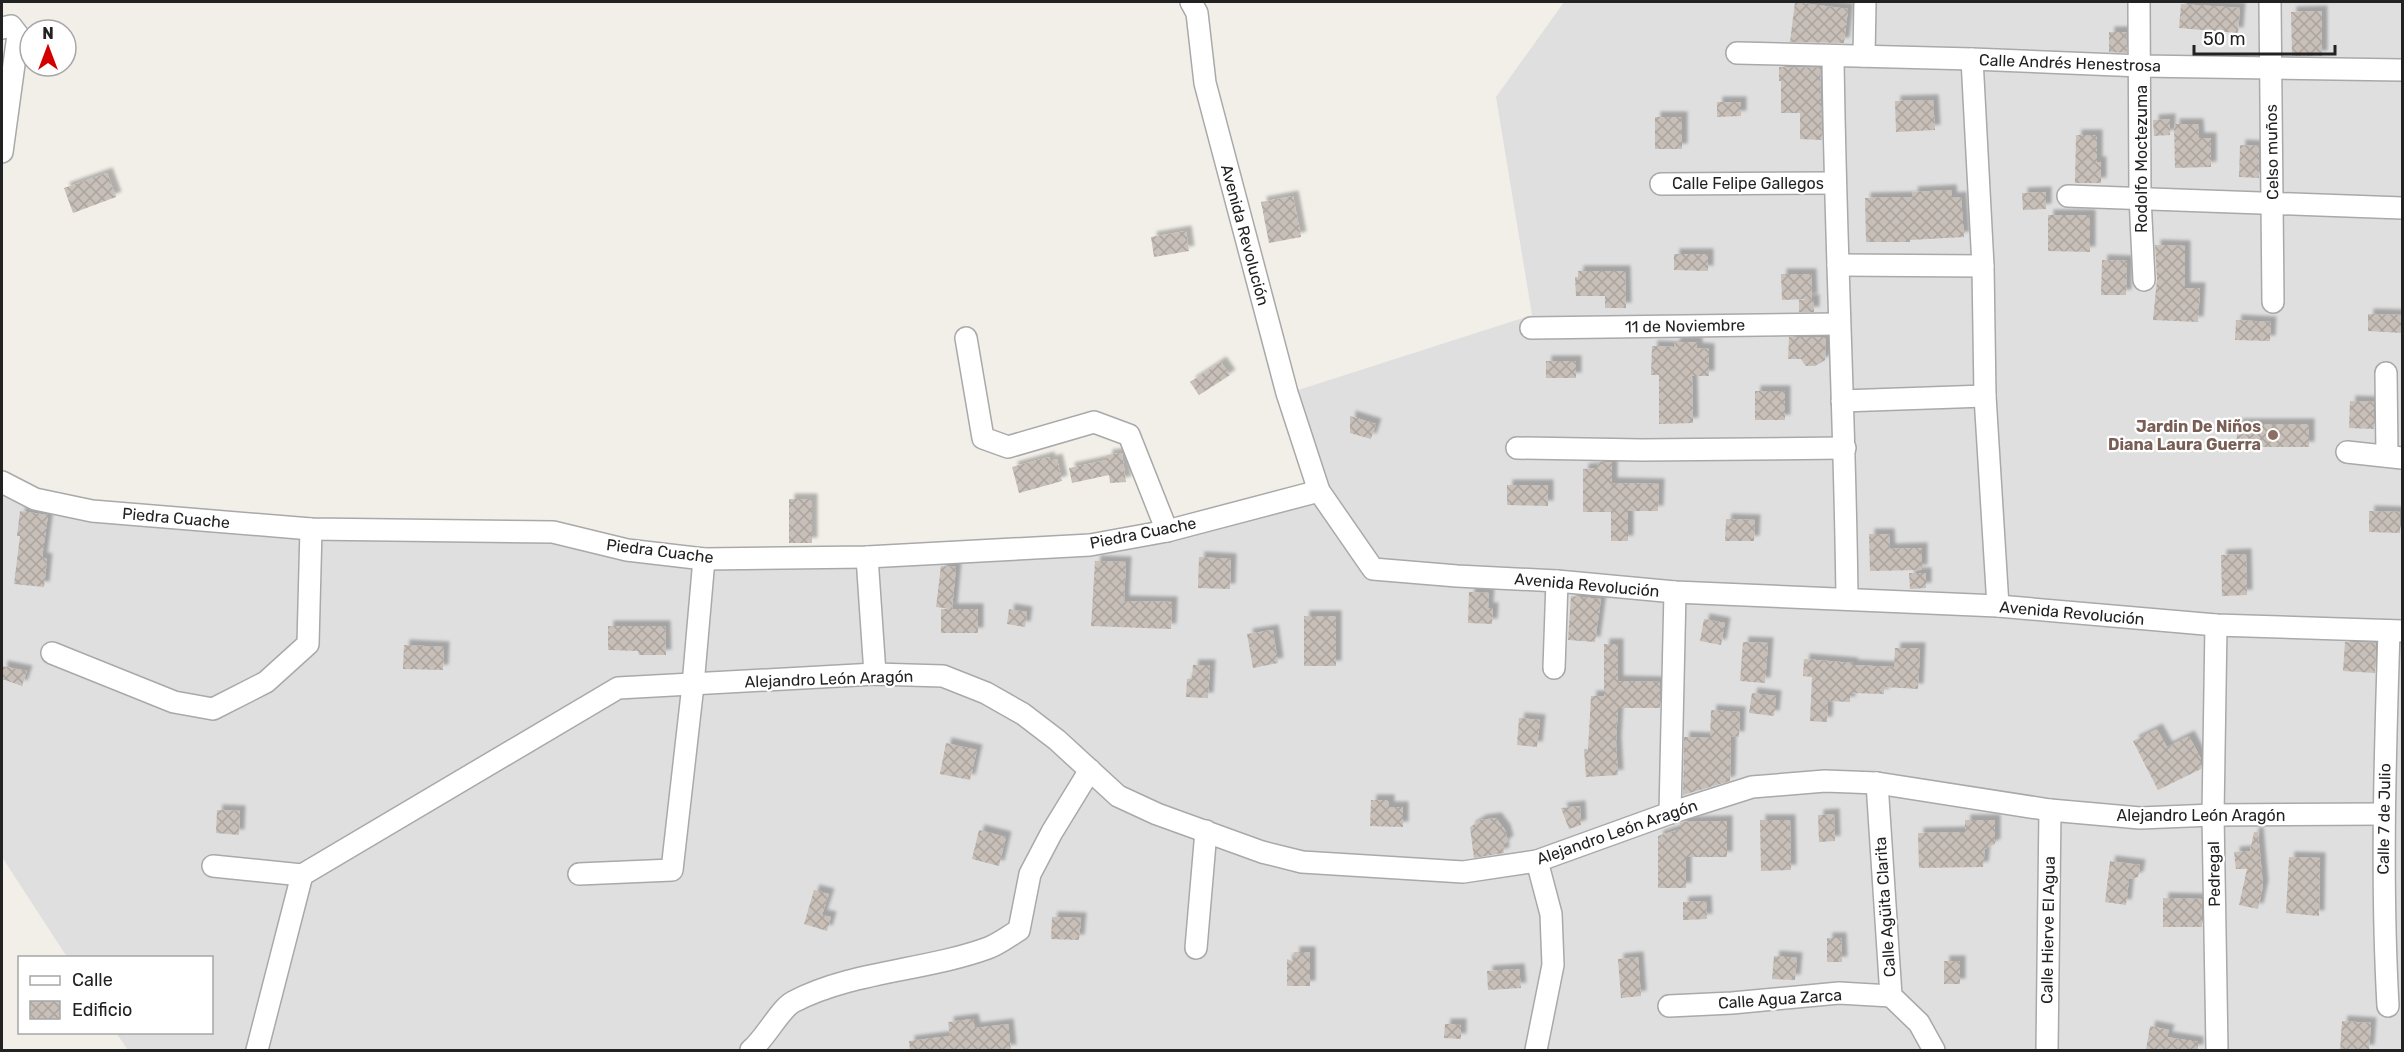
<svg xmlns="http://www.w3.org/2000/svg" width="2404" height="1052" font-family="Rubik,sans-serif">
	<defs>
		<pattern id="building-cross-hatch" width="8" height="8" patternUnits="userSpaceOnUse" patternTransform="scale(1.5)"><rect width="8" height="8" fill="#c7bfb8"/><path d="M0 0l8 8M0 8l8-8" fill="none" stroke="#aba49e"/></pattern>
		<filter id="shadow"><feDropShadow dx="5.5" dy="-5.5" stdDeviation="1.5" flood-color="#0004"/></filter>
	</defs>
	<rect width="100%" height="100%" fill="#f2efe9"/>
	<!-- residential -->
	<polygon fill="#e0dfdf" points="1564,2 2402,2 2402,1050 128,1050 116,1033 212,1032 212,958 67,957 2,857 2,490 30,503 546,539 728,565 996,555 1326,495 1292,392 1532,315 1496,97"/>
	<!-- building -->
	<g fill="url(#building-cross-hatch)" filter="url(#shadow)">
		<polygon points="1795,2 1848,9 1844,43 1790,42"/>
		<polygon points="2181,4 2240,8 2238,33 2179,28"/>
		<polygon points="2322,11 2322,56 2292,56 2291,12"/>
		<polygon points="2109,32 2126,32 2127,53 2109,52"/>
		<polygon points="1779,67 1820,68 1822,140 1800,139 1800,113 1781,113 1781,81 1779,81"/>
		<polygon points="1933,100 1935,130 1896,132 1895,101"/>
		<polygon points="1717,102 1741,102 1741,116 1717,117"/>
		<rect x="1655" y="117" width="27" height="32"/>
		<polygon points="2170,119 2170,135 2154,136 2153,120"/>
		<polygon points="2174,124 2198,124 2199,138 2211,138 2211,167 2175,168"/>
		<polygon points="2076,135 2097,135 2097,162 2101,162 2101,183 2075,183"/>
		<polygon points="2240,145 2259,146 2259,178 2239,177"/>
		<polygon points="107,173 116,197 73,213 64,188"/>
		<polygon points="1951,190 1952,198 1961,197 1964,237 1910,240 1910,242 1866,242 1865,198 1913,197 1912,192"/>
		<polygon points="2046,192 2046,209 2023,210 2022,193"/>
		<polygon points="1293,196 1301,237 1269,243 1261,202"/>
		<polygon points="2048,215 2090,215 2090,252 2048,251"/>
		<polygon points="1186,231 1189,251 1154,257 1151,237"/>
		<polygon points="2155,245 2185,246 2185,288 2200,288 2198,322 2153,320 2157,279"/>
		<polygon points="1674,254 1708,254 1708,271 1674,270"/>
		<polygon points="2102,260 2127,261 2126,295 2101,295"/>
		<polygon points="1578,271 1625,271 1626,308 1605,308 1605,296 1576,296 1575,277 1578,277"/>
		<polygon points="1781,274 1811,274 1812,299 1782,300"/>
		<rect x="1799" y="300" width="15" height="12"/>
		<polygon points="2368,314 2403,315 2403,333 2368,331"/>
		<polygon points="2236,320 2271,322 2270,341 2235,340"/>
		<polygon points="1789,337 1826,337 1825,360 1815,366 1806,366 1801,359 1788,359"/>
		<polygon points="1675,342 1697,342 1697,348 1709,349 1709,376 1692,376 1693,423 1659,424 1659,375 1651,375 1652,346 1674,347"/>
		<rect x="1546" y="361" width="30" height="17"/>
		<polygon points="1221,362 1230,375 1199,395 1190,382"/>
		<rect x="1755" y="391" width="30" height="29"/>
		<polygon points="2350,401 2374,402 2374,429 2349,428"/>
		<polygon points="1350,416 1376,424 1371,439 1350,433"/>
		<rect x="2237" y="424" width="72" height="23"/>
		<polygon points="1122,453 1126,482 1110,483 1109,475 1072,483 1069,468 1107,460 1107,455"/>
		<polygon points="1049,457 1050,461 1057,459 1062,481 1019,493 1012,467"/>
		<polygon points="1597,462 1612,462 1612,483 1659,484 1658,511 1628,511 1628,541 1611,541 1611,512 1583,512 1583,469 1597,468"/>
		<polygon points="1507,485 1548,485 1548,506 1507,505"/>
		<rect x="789" y="499" width="23" height="44"/>
		<polygon points="20,511 48,515 42,558 47,559 44,587 14,584 20,536 17,536"/>
		<polygon points="2369,511 2400,512 2400,533 2369,532"/>
		<polygon points="1726,519 1755,520 1754,541 1725,541"/>
		<polygon points="1869,534 1889,534 1890,549 1922,548 1922,570 1870,571"/>
		<polygon points="2246,554 2247,595 2222,596 2221,555"/>
		<polygon points="1199,557 1231,559 1230,589 1198,588"/>
		<polygon points="1095,561 1126,562 1124,601 1172,602 1171,629 1091,626"/>
		<polygon points="941,566 956,567 952,609 936,607"/>
		<polygon points="1909,573 1926,573 1926,588 1910,589"/>
		<polygon points="1469,592 1489,593 1488,608 1493,608 1492,624 1468,623"/>
		<polygon points="1571,596 1601,599 1595,642 1568,640"/>
		<rect x="941" y="609" width="37" height="24"/>
		<polygon points="1009,609 1027,612 1025,627 1007,624"/>
		<rect x="1304" y="616" width="32" height="50"/>
		<polygon points="1704,619 1725,623 1721,645 1700,641"/>
		<polygon points="608,626 665,626 666,655 639,655 638,651 608,650"/>
		<polygon points="1273,630 1278,663 1253,668 1247,634"/>
		<polygon points="1743,642 1768,643 1765,683 1740,681"/>
		<polygon points="2345,642 2376,643 2375,673 2343,671"/>
		<polygon points="1604,644 1618,644 1618,681 1660,682 1660,708 1618,708 1616,742 1618,775 1586,777 1584,749 1588,749 1591,696 1604,696"/>
		<polygon points="404,645 444,647 443,670 403,669"/>
		<polygon points="1895,648 1920,648 1918,689 1884,687 1884,694 1850,693 1850,702 1828,701 1827,722 1810,721 1812,677 1803,676 1804,659 1853,663 1852,665 1894,667"/>
		<polygon points="1193,665 1210,665 1208,698 1186,697 1187,679 1192,678"/>
		<polygon points="2,666 27,671 22,686 2,679"/>
		<polygon points="1752,693 1776,696 1774,716 1749,713"/>
		<polygon points="1711,710 1740,712 1739,737 1731,736 1730,781 1683,795 1684,737 1710,738"/>
		<polygon points="1519,718 1540,720 1537,747 1517,745"/>
		<polygon points="2157,729 2167,747 2189,736 2201,759 2201,769 2158,790 2133,741"/>
		<polygon points="946,743 977,750 970,780 940,774"/>
		<polygon points="1371,800 1389,800 1389,807 1403,807 1403,827 1370,826"/>
		<polygon points="1580,806 1581,825 1569,829 1561,808"/>
		<polygon points="217,810 240,811 239,835 216,833"/>
		<polygon points="1834,814 1835,841 1819,842 1818,815"/>
		<polygon points="1496,818 1505,830 1508,841 1503,845 1504,853 1474,858 1470,827 1481,820"/>
		<polygon points="1760,820 1790,820 1791,870 1761,871"/>
		<polygon points="1965,820 1995,820 1995,844 1985,849 1983,867 1919,868 1918,833 1965,832"/>
		<polygon points="1727,821 1727,857 1686,857 1686,888 1658,888 1658,836 1680,829 1680,823 1684,822"/>
		<polygon points="979,830 1006,837 999,866 972,859"/>
		<polygon points="2254,832 2258,832 2263,886 2258,909 2239,905 2247,869 2236,869 2234,852 2250,851"/>
		<polygon points="2289,857 2320,858 2319,916 2286,913"/>
		<polygon points="2110,861 2140,865 2138,877 2129,879 2126,905 2105,902"/>
		<polygon points="814,890 829,894 822,915 831,917 827,931 804,924"/>
		<polygon points="2163,898 2202,899 2202,927 2163,927"/>
		<polygon points="1706,901 1707,919 1683,920 1683,902"/>
		<polygon points="1052,917 1081,918 1079,940 1051,939"/>
		<polygon points="1827,938 1841,938 1842,962 1827,962"/>
		<polygon points="1294,952 1310,952 1310,986 1287,986 1287,959 1294,962"/>
		<polygon points="1774,956 1797,958 1795,980 1772,979"/>
		<polygon points="1638,957 1641,996 1621,998 1618,959"/>
		<rect x="1944" y="961" width="16" height="23"/>
		<polygon points="1519,969 1521,988 1488,990 1487,971"/>
		<polygon points="973,1019 975,1028 1008,1024 1011,1050 910,1050 909,1041 950,1036 948,1022"/>
		<polygon points="2342,1021 2371,1023 2369,1050 2340,1050"/>
		<polygon points="1445,1024 1461,1024 1461,1039 1444,1038"/>
		<polygon points="2150,1026 2169,1030 2167,1037 2198,1042 2198,1050 2146,1050"/>
	</g>
	<g fill="none" stroke-linecap="round" stroke-linejoin="round">
		<!-- street casing -->
		<g stroke="#a9a9a9" stroke-width="24">
			<g id="street">
				<polyline points="1191,2 1197,13 1205,83 1287,393 1319,491 1373,569 1457,576 1557,581 1675,592 1998,606 2216,625 2402,631"/>
				<polyline points="2139,2 2140,197 2144,280"/>
				<polyline points="2270,2 2273,302"/>
				<polyline points="2,28 11,26 18,35 2,152"/>
				<polyline points="1737,53 1972,59 2141,66 2402,70"/>
				<path d="M1833 56C1835 237 1845 418 1847 599"/>
				<polyline points="1864,56 1865,2"/>
				<polyline points="1972,59 1983,266 1985,396 1998,606"/>
				<polyline points="1661,184 1834,183"/>
				<polyline points="2068,196 2402,208"/>
				<polyline points="1838,265 1983,266"/>
				<polyline points="1531,328 1839,324"/>
				<polyline points="966,338 983,438 1008,447 1094,422 1129,435 1167,531"/>
				<polyline points="2386,373 2387,456"/>
				<polyline points="1842,401 1985,396"/>
				<polyline points="1517,448 1642,450 1845,448"/>
				<polyline points="2347,452 2402,458"/>
				<polyline points="2,482 35,499 92,511 311,529 553,532 627,550 704,559 867,557 1090,545 1167,531 1319,491"/>
				<polyline points="867,557 875,674"/>
				<polyline points="2216,625 2213,815 2217,1050"/>
				<polyline points="52,653 174,702 213,709 266,682 308,644 311,529"/>
				<polyline points="1554,668 1557,581"/>
				<polyline points="1877,783 1891,996 1919,1023 1934,1050"/>
				<polyline points="1670,813 1675,592"/>
				<polyline points="213,866 302,875"/>
				<polyline points="579,874 672,870 693,685 704,559"/>
				<polyline points="302,875 618,688 875,674 943,676 986,693 1023,714 1057,740 1118,796 1157,814 1262,852 1302,862 1463,872 1537,861 1670,813 1752,787 1825,781 1877,783 2050,810 2140,818 2213,815 2383,814"/>
				<polyline points="1196,948 1206,831"/>
				<polyline points="1669,1006 1732,1003 1839,993 1891,996"/>
				<path d="M2388 1006C2381 881 2385 756 2389 631"/>
				<polyline points="257,1050 302,875"/>
				<path d="M751 1050C765 1039 780 1009 793 1002 852 971 925 971 988 948 999 944 1009 936 1019 930L1030 874 1052 832 1090 770"/>
				<polyline points="1536,1050 1553,965 1551,914 1537,861"/>
				<polyline points="2047,1050 2050,810"/>
			</g>
		</g>
		<!-- street -->
		<use href="#street" stroke="#fff" stroke-width="21"/>
	</g>
	<!-- markers -->
	<circle fill="#8d6e63" stroke="#fff" stroke-width="2" cx="2273" cy="435" r="6"/>
	<g text-anchor="middle" dominant-baseline="central" stroke-width="4.5" stroke-linejoin="round" paint-order="stroke">
		<!-- street labels -->
		<g font-size="16" fill="#222" stroke="#fff">
			<text transform="translate(2070 63) rotate(2)">Calle Andrés Henestrosa</text>
			<text transform="translate(2272 152) rotate(-91)">Celso muños</text>
			<text transform="translate(2141 159) rotate(-90)">Rodolfo Moctezuma</text>
			<text x="1748" y="183">Calle Felipe Gallegos</text>
			<text transform="translate(1245 235) rotate(75)">Avenida Revolución</text>
			<text transform="translate(1685 326) rotate(-1)">11 de Noviembre</text>
			<text transform="translate(176 518) rotate(5)">Piedra Cuache</text>
			<text transform="translate(1143 533) rotate(-11)">Piedra Cuache</text>
			<text transform="translate(660 551) rotate(7)">Piedra Cuache</text>
			<text transform="translate(1587 585) rotate(5)">Avenida Revolución</text>
			<text transform="translate(2072 613) rotate(5)">Avenida Revolución</text>
			<text transform="translate(829 679) rotate(-2)">Alejandro León Aragón</text>
			<text x="2201" y="815">Alejandro León Aragón</text>
			<text transform="translate(2384 819) rotate(-89)">Calle 7 de Julio</text>
			<text transform="translate(1617 832) rotate(-19)">Alejandro León Aragón</text>
			<text transform="translate(2214 874) rotate(-91)">Pedregal</text>
			<text transform="translate(1885 907) rotate(-94)">Calle Agüita Clarita</text>
			<text transform="translate(2048 930) rotate(-89)">Calle Hierve El Agua</text>
			<text transform="translate(1780 999) rotate(-4)">Calle Agua Zarca</text>
		</g>
		<!-- education labels -->
		<g font-size="16" font-weight="bold" fill="#785e54" stroke="#fff" text-anchor="end">
			<text x="2261" y="426">Jardin De Niños<tspan x="2261" dy="18">Diana Laura Guerra</tspan></text>
		</g>
	</g>
	<!-- border -->
	<rect width="2404" height="1052" fill="none" stroke="#222222" stroke-width="6"/>
	<!-- legend -->
	<rect x="18" y="956" width="195" height="78" fill="#ffffff" stroke="#a7a7a7" stroke-width="1.5"/>
	<rect x="30" y="976" width="30" height="9" fill="#ffffff" stroke="#a7a7a7" stroke-width="1.5"/>
	<text x="72" y="986" font-size="18" fill="#222222">Calle</text>
	<rect x="30" y="1001" width="30" height="18" fill="url(#building-cross-hatch)" stroke="#a7a7a7" stroke-width="1.5"/>
	<text x="72" y="1016" font-size="18" fill="#222222">Edificio</text>
	<!-- north arrow -->
	<g transform="translate(48 48)"><circle r="28" fill="#ffffff" stroke="#a7a7a7" stroke-width="1.5"/>
	<path d="M0-4.5L10 22L0 15L-10 22Z" fill="#d40000"/>
	<text y="-9" font-size="16" font-weight="bold" text-anchor="middle" fill="#222222">N</text>
	</g>
	<!-- scale -->
	<path d="M2194 45v9h141v-9" fill="none" stroke="#222222" stroke-width="3"/>
	<text x="2203" y="45" font-size="18" fill="#222222" stroke="#ffffff" stroke-width="4.5" paint-order="stroke">50 m</text>
</svg>
